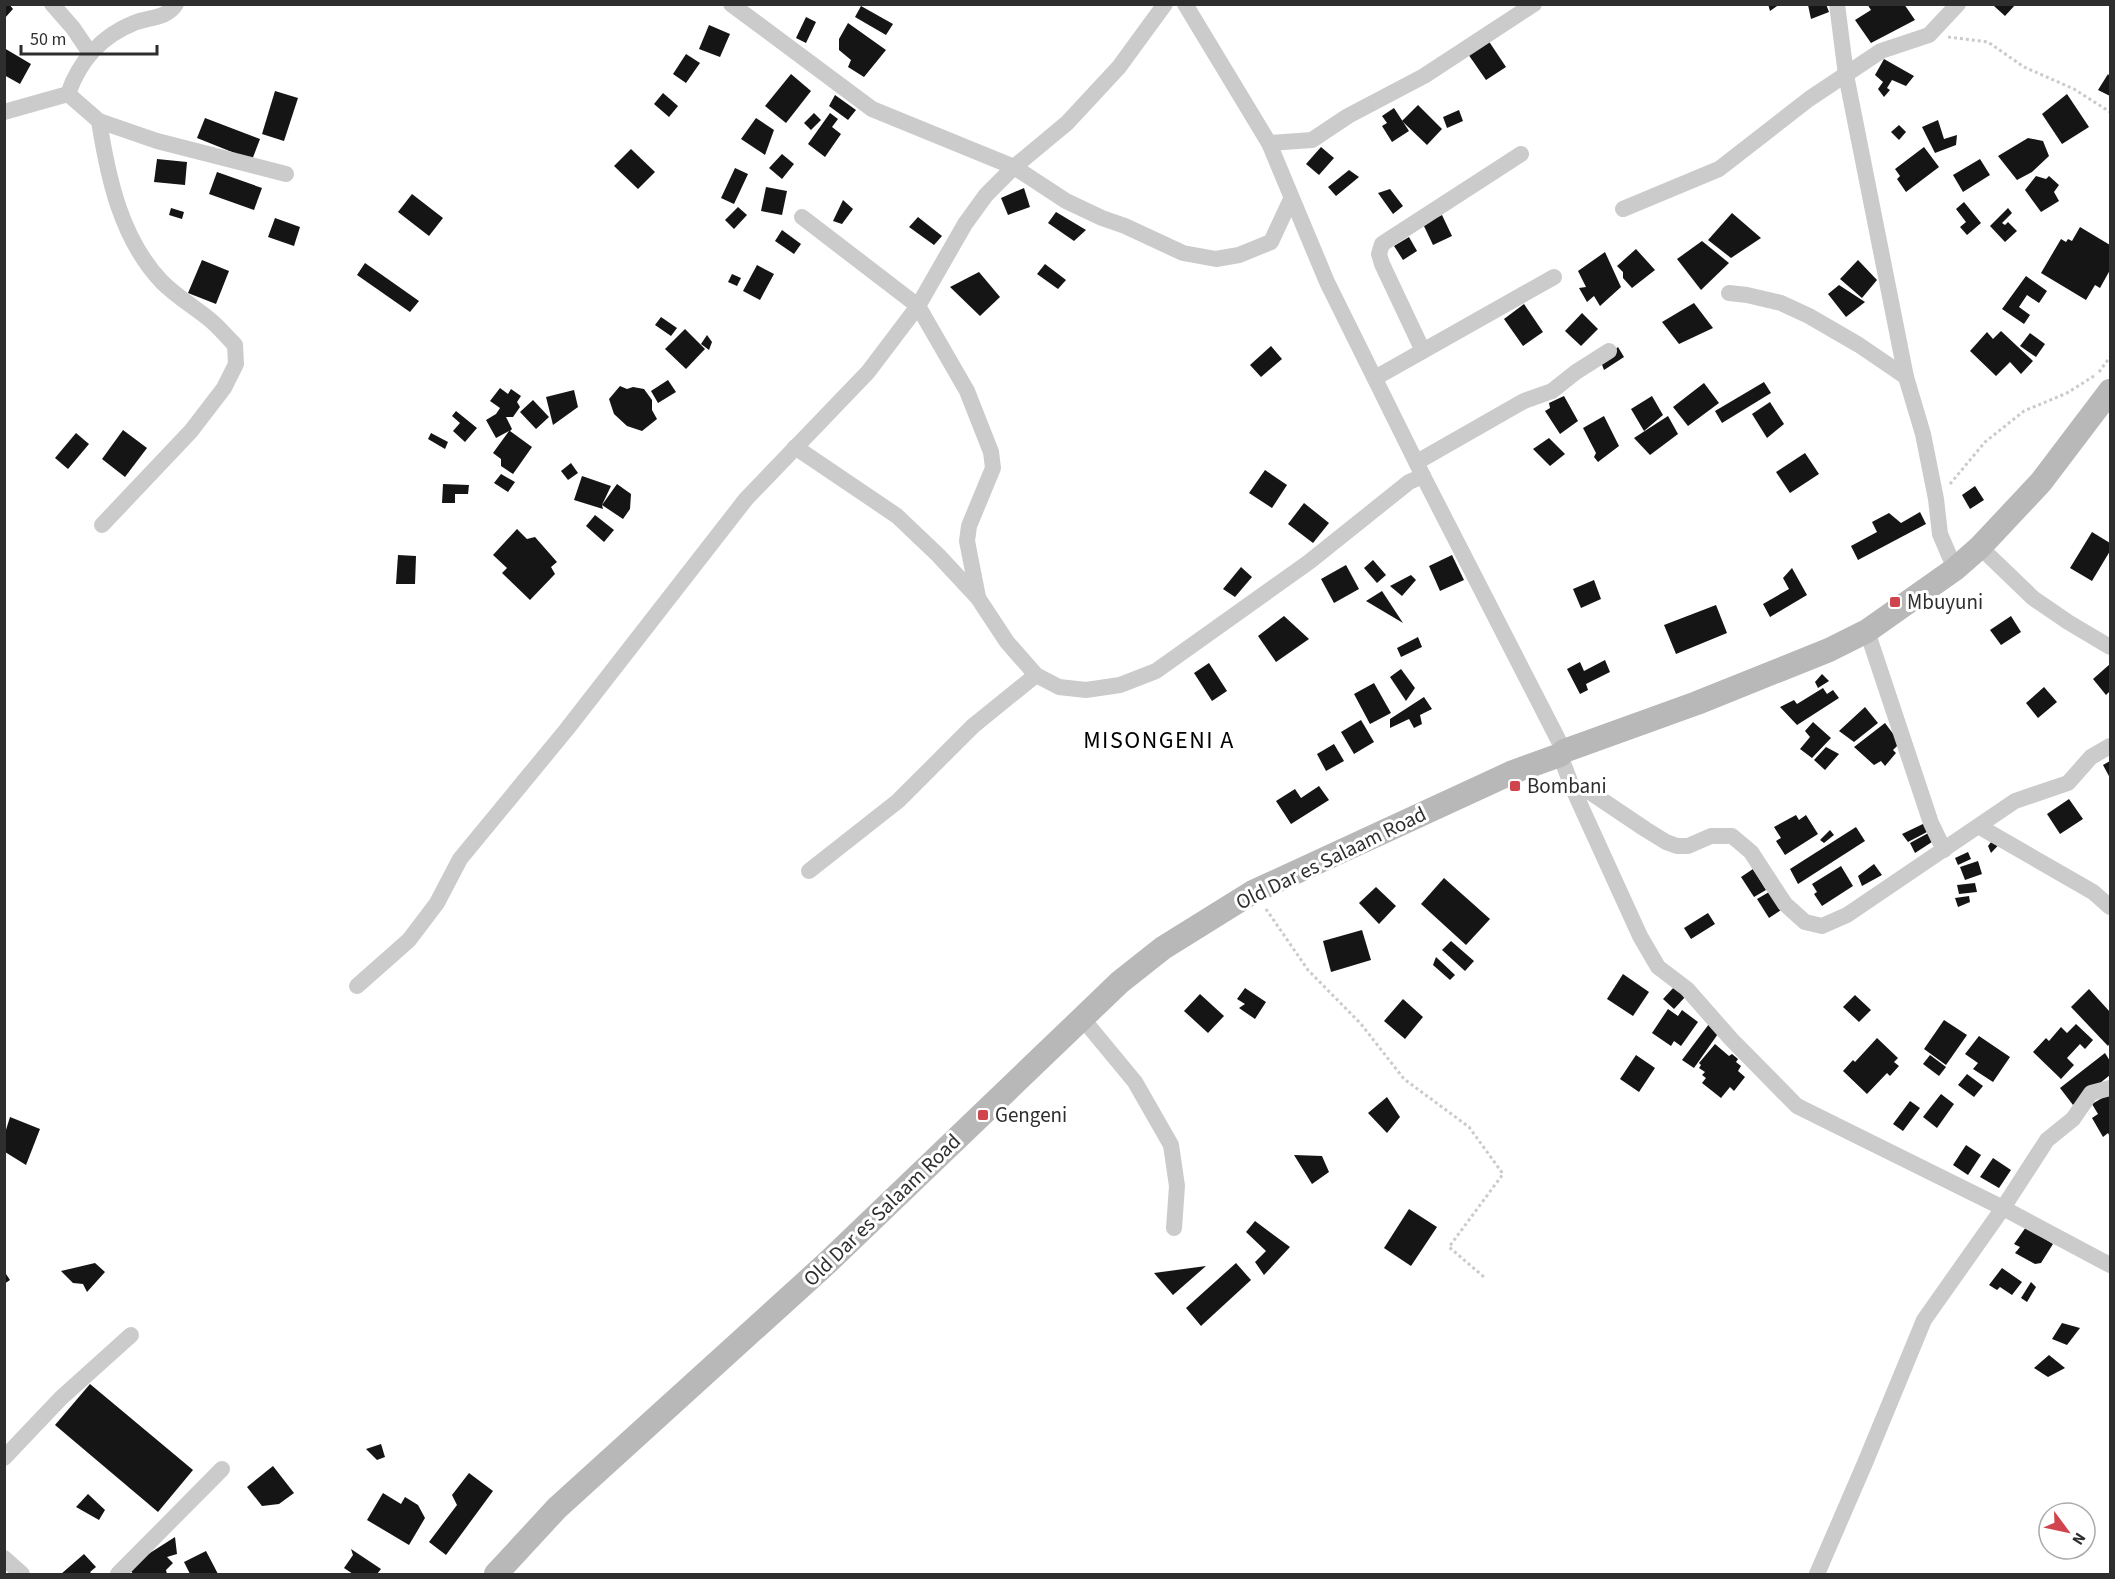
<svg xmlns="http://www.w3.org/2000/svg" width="2115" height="1579" font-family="'Source Sans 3',sans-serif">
	<rect width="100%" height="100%" fill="#fff"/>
	<!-- building -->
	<g fill="#151515">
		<polygon points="4,4 9,4 13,9 4,19"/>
		<polygon points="1768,4 1780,4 1770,11"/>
		<polygon points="1826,4 1829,12 1811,19 1808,5"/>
		<polygon points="1867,4 1904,4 1915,20 1871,43 1855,20 1871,10"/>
		<polygon points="1995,4 2016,4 2005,16 1994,6"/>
		<polygon points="861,6 893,24 886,35 855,17"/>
		<polygon points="806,17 816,22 806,43 796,38"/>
		<polygon points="848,23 886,50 864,77 848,67 851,60 839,50 839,39"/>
		<polygon points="709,25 730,34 720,57 699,49"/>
		<polygon points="1488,40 1506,67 1486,80 1468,54"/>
		<polygon points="4,48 31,64 20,84 4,75"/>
		<polygon points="686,54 700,63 686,83 673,74"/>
		<polygon points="1884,59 1914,76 1906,86 1892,80 1887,88 1890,90 1884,97 1878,89 1883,82 1875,75"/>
		<polygon points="791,74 811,91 786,123 765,106"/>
		<polygon points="2108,74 2110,77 2110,96 2098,90"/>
		<polygon points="275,91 298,98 284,141 262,134"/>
		<polygon points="663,93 678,106 669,117 654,104"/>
		<polygon points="2067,94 2089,127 2062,144 2042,114"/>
		<polygon points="835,95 856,110 848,120 829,106"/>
		<polygon points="1418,105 1442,129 1427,145 1402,121"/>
		<polygon points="1394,108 1409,131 1392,142 1382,126 1387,123 1382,116"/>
		<polygon points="1459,110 1463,121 1447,128 1443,117"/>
		<polygon points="814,113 821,120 811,130 804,123"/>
		<polygon points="830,113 838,119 832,127 841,134 825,157 808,144"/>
		<polygon points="205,118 260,139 252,160 197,138"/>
		<polygon points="756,118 774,130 765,155 741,139"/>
		<polygon points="1938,120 1944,139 1957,135 1956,145 1935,153 1922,127"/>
		<polygon points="1899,125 1906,132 1899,140 1891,132"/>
		<polygon points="2028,138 2043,141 2049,156 2032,172 2017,180 1998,156"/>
		<polygon points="1321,147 1334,158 1319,175 1306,164"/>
		<polygon points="1924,147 1939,167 1906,192 1897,179 1900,176 1895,169"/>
		<polygon points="631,149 655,172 638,189 614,166"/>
		<polygon points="782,154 794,164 782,179 769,168"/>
		<polygon points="157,159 187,162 185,185 154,182"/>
		<polygon points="1980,159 1990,175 1963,192 1953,175"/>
		<polygon points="735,168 748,174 734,204 721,198"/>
		<polygon points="1349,170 1359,177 1336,196 1328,187"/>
		<polygon points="217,172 262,188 254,210 209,194"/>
		<polygon points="2036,176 2046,179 2049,176 2059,185 2054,192 2059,201 2041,212 2025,190"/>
		<polygon points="766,187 787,191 782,215 761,211"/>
		<polygon points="1024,188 1030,207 1008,215 1001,198"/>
		<polygon points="1390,189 1403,206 1393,214 1378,193"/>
		<polygon points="412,194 443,218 429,236 398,212"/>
		<polygon points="843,200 853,209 842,224 833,221"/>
		<polygon points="1964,202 1981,223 1967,235 1960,227 1966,222 1956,209"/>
		<polygon points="738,207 747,215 734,229 725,220"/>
		<polygon points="171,208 184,212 182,219 169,215"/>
		<polygon points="2008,208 2012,213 2002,223 2005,225 2008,222 2017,231 2005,242 1990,226"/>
		<polygon points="1056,212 1086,230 1074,241 1048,223"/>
		<polygon points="1732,213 1761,238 1731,258 1708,240"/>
		<polygon points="1442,215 1452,236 1433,245 1423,224"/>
		<polygon points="918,217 942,236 934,245 909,227"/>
		<polygon points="275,218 300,227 294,246 268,237"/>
		<polygon points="2080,227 2110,245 2110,270 2100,288 2095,285 2086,300 2041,273 2061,239 2066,242 2068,239 2072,241"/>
		<polygon points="782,230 801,244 794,254 775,241"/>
		<polygon points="1409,237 1417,251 1403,260 1394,246"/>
		<polygon points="1702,241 1729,263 1701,290 1677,259"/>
		<polygon points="1636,249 1655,270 1632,288 1623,278 1623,272 1617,266"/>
		<polygon points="1605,252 1621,287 1600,306 1594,296 1587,302 1579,288 1586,287 1578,271"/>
		<polygon points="202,260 229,271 216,304 188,293"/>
		<polygon points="1858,260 1877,280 1862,298 1840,279"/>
		<polygon points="365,263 419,301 410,312 357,275"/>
		<polygon points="1045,264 1066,280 1058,289 1037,274"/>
		<polygon points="757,265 774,274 760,300 743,291"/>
		<polygon points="979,272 1000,297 980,316 950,287"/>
		<polygon points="732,274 741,278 737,286 728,282"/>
		<polygon points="2026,276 2047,291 2039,303 2027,295 2019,307 2030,315 2024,324 2002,309"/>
		<polygon points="1839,285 1865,302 1846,317 1828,294"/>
		<polygon points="1694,303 1713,328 1679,344 1662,322"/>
		<polygon points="1524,304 1543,332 1523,346 1504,319"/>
		<polygon points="1582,313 1598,329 1581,346 1565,331"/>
		<polygon points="661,317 677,328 671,336 655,325"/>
		<polygon points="685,329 705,349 686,369 665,349"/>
		<polygon points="2001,331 2033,361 2021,374 2010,362 1996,376 1970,351 1987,332 1993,339"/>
		<polygon points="2030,333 2045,344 2036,357 2020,346"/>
		<polygon points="707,335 712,342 709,350 701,344"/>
		<polygon points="1271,346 1282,359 1261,377 1250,365"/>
		<polygon points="1618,347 1624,357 1604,370 1601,362"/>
		<polygon points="668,380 676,392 658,403 651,391"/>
		<polygon points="1764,382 1771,393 1722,423 1715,411"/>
		<polygon points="1704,383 1719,403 1688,426 1673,407"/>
		<polygon points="620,386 627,389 633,387 644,389 652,400 652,410 657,419 642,431 627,426 614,414 609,399"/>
		<polygon points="500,388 508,394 511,389 521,396 517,402 520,407 513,417 506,417 512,429 510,431 532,447 513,474 501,466 501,459 493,453 509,431 496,438 486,420 496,414 500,408 490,401"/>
		<polygon points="574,390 578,407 553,425 546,397"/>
		<polygon points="1564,396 1578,421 1560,434 1545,411 1550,408 1549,403"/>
		<polygon points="1652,396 1663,415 1644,431 1631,409"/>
		<polygon points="533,400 549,417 536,429 520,412"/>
		<polygon points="1770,402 1784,424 1767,438 1752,414"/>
		<polygon points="456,411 477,428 465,442 453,431 460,423 452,416"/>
		<polygon points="1604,416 1619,446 1598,462 1594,457 1596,453 1583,428"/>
		<polygon points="1668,416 1678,434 1650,455 1634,438"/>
		<polygon points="123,430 147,448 125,477 102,459"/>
		<polygon points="76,433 89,444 68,469 55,458"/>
		<polygon points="431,433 448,442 445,449 428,439"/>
		<polygon points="1549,438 1565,454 1550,466 1533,449"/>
		<polygon points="1805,453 1819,474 1790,493 1776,472"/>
		<polygon points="571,463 578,473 568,480 561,471"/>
		<polygon points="1265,470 1287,485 1272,508 1249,493"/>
		<polygon points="501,474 515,482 508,492 494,483"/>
		<polygon points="582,476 611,486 602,505 617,484 631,494 630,509 623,519 602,505 603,509 574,500"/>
		<polygon points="443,484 469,485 468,494 455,494 455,503 442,503"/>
		<polygon points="1975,486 1984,500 1970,509 1962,495"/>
		<polygon points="1304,503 1329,523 1313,543 1288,524"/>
		<polygon points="1920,512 1926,524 1858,560 1851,546 1877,532 1872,522 1889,513 1901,523"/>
		<polygon points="595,515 614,530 604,542 586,526"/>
		<polygon points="517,529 527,539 535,537 557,562 551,567 555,574 530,600 502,573 507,568 493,555"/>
		<polygon points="2092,532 2110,543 2110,551 2092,581 2070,568"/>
		<polygon points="398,555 416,556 415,584 396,584"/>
		<polygon points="1452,555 1464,580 1440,591 1429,566"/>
		<polygon points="1373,560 1386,575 1377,583 1364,568"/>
		<polygon points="1346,565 1359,589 1334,603 1321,579"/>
		<polygon points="1241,567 1252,577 1235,597 1223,589"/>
		<polygon points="1792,568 1807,595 1770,617 1763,604 1789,589 1783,578"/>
		<polygon points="1411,575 1416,580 1402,596 1390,586"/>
		<polygon points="1594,580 1601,599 1581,608 1573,589"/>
		<polygon points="1382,591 1403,623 1366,601"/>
		<polygon points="1716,605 1727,633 1676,654 1664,625"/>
		<polygon points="1284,616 1309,639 1276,662 1258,636"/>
		<polygon points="2011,616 2021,632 2001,645 1990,630"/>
		<polygon points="1418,637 1422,647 1401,657 1397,648"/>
		<polygon points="1605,660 1610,672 1586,684 1588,690 1580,694 1567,669 1580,662 1584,671"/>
		<polygon points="1209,663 1227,691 1212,701 1194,673"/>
		<polygon points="2110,664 2110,691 2106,695 2093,679"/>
		<polygon points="1401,669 1415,688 1406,701 1390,677"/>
		<polygon points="1822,674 1829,681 1818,688 1815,682"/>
		<polygon points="1374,683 1391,713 1370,724 1354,694"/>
		<polygon points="2044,687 2057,702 2038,718 2026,703"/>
		<polygon points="1823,688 1827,694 1833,690 1839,698 1797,725 1780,707 1794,700 1797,704"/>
		<polygon points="1424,697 1432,709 1420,715 1422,724 1414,728 1409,719 1390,728 1390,719"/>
		<polygon points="1865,707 1878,723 1854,742 1839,731"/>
		<polygon points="1361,720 1374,742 1354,754 1341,732"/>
		<polygon points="1813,722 1831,738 1812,758 1800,749 1810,737 1805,731"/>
		<polygon points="1885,723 1900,743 1893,750 1896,753 1885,766 1881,761 1874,765 1854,747"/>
		<polygon points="1334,744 1344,761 1326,771 1317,754"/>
		<polygon points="1826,747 1839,754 1825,770 1814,760"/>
		<polygon points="2110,761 2110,778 2103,765"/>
		<polygon points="1319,786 1329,800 1291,824 1276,801 1295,789 1301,798"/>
		<polygon points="2069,799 2083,819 2060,834 2047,814"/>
		<polygon points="1796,815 1799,820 1806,815 1818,834 1785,855 1776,841 1781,838 1774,827"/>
		<polygon points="1925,823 1927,832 1908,842 1902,834"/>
		<polygon points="1856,827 1865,841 1798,884 1790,869"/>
		<polygon points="1830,830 1834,835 1824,843 1820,840"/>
		<polygon points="1932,831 1935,840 1915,853 1910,843"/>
		<polygon points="1999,832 2005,838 1991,853 1988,846"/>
		<polygon points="1968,852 1971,859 1958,865 1955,858"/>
		<polygon points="1978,861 1982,874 1965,880 1960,867"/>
		<polygon points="1874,864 1882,875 1862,886 1858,876"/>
		<polygon points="1841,866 1853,886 1822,906 1814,894 1817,892 1812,884"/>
		<polygon points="1753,869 1766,890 1754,897 1741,877"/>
		<polygon points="1444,878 1490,919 1466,945 1421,904"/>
		<polygon points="1975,883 1977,892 1959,894 1957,885"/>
		<polygon points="1376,887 1396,906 1379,924 1359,903"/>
		<polygon points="1769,892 1781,910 1769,918 1757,899"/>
		<polygon points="1969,896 1970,902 1958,907 1955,898"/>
		<polygon points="1708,913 1715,924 1691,939 1684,928"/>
		<polygon points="1362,930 1371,960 1331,972 1323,941"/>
		<polygon points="1451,941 1474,961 1465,971 1442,950"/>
		<polygon points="1436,957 1455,975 1450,980 1433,965"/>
		<polygon points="1623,974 1649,992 1633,1016 1607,999"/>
		<polygon points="1675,986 1686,996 1674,1009 1663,999"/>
		<polygon points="1245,988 1266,1002 1255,1019 1239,1008 1245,1004 1237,999"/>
		<polygon points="2089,989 2110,1012 2110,1043 2108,1046 2071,1007"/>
		<polygon points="1200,994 1224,1016 1208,1033 1184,1011"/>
		<polygon points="1855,995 1871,1010 1859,1022 1843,1007"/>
		<polygon points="1403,999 1423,1017 1405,1039 1384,1021"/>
		<polygon points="1668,1009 1678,1016 1682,1010 1698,1022 1681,1046 1674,1041 1671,1046 1652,1033"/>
		<polygon points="1944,1020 1967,1035 1946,1065 1924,1049"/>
		<polygon points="1709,1024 1720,1031 1694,1068 1682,1060"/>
		<polygon points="2076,1024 2093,1040 2085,1049 2080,1044 2067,1058 2074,1065 2061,1079 2033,1052 2046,1038 2049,1041 2061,1027 2067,1033"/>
		<polygon points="1979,1036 2010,1057 1993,1082 1973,1069 1978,1063 1965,1054"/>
		<polygon points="1877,1038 1898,1058 1894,1062 1899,1066 1890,1076 1887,1073 1867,1094 1843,1071 1853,1060 1855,1062"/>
		<polygon points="1715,1044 1729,1056 1732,1054 1738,1059 1736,1062 1741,1066 1738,1071 1745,1077 1734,1091 1730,1087 1721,1098 1702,1083 1706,1078 1702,1075 1705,1072 1699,1068 1701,1065 1699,1063"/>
		<polygon points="2105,1053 2110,1061 2110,1075 2073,1105 2060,1088"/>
		<polygon points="1636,1055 1655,1068 1639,1092 1620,1079"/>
		<polygon points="1930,1055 1946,1067 1939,1076 1923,1064"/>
		<polygon points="1967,1074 1983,1086 1974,1097 1958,1085"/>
		<polygon points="1941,1094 1954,1104 1937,1128 1923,1117"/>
		<polygon points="2109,1094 2110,1097 2110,1137 2108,1133 2103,1137 2092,1118 2098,1114 2092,1104"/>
		<polygon points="1387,1097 1400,1117 1387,1133 1368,1113"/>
		<polygon points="1910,1101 1920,1108 1903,1131 1893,1124"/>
		<polygon points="10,1117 40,1129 26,1165 5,1152 5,1133"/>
		<polygon points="1966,1145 1981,1155 1968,1175 1953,1165"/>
		<polygon points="1294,1155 1322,1156 1329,1172 1312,1184"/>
		<polygon points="1993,1158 2011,1170 1999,1188 1980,1177"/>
		<polygon points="1409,1209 1437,1227 1411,1266 1384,1248"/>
		<polygon points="1255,1221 1290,1247 1264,1275 1255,1262 1266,1251 1246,1232"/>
		<polygon points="2026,1227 2053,1244 2041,1263 2035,1264 2015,1253 2020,1247 2014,1244"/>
		<polygon points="95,1263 105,1272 87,1292 83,1284 73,1283 61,1271"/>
		<polygon points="1236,1263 1251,1280 1201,1326 1186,1308"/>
		<polygon points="1206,1266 1173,1295 1154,1273"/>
		<polygon points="2002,1268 2022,1282 2012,1295 2000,1287 1997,1290 1989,1285"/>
		<polygon points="4,1271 10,1280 4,1284"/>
		<polygon points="2031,1282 2036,1287 2027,1302 2021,1298"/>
		<polygon points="2062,1323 2080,1328 2067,1345 2052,1339"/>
		<polygon points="2049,1355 2065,1368 2048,1377 2034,1368"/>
		<polygon points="90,1384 193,1470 158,1512 55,1425"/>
		<polygon points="381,1444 385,1457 377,1460 366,1449"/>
		<polygon points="273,1466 294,1493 279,1504 262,1506 247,1487"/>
		<polygon points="469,1473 493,1491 446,1555 429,1542 457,1505 452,1495"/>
		<polygon points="383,1493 401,1504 405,1497 418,1505 425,1518 409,1545 367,1520"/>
		<polygon points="88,1494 105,1510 99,1520 76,1507"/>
		<polygon points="175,1537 177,1554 167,1557 173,1563 166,1570 167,1574 133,1574 128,1567"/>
		<polygon points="351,1549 381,1569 377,1574 353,1574 344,1568 353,1555"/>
		<polygon points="206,1551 218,1574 190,1574 184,1562"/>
		<polygon points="84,1554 96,1567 90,1572 92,1574 61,1574"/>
	</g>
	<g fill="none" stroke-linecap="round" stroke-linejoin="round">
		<!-- path -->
		<g stroke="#cbcbcb" stroke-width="3" stroke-dasharray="3 3" stroke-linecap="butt">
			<polyline points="1948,37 1988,42 2024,67 2074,89 2110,112"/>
			<polyline points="2099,372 2110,357"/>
			<polyline points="1950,484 1985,442 2024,411 2067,393 2094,376"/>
			<polyline points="1266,909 1308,970 1361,1024 1404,1079 1469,1127 1503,1174 1449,1247 1484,1277"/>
		</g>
		<!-- street -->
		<g stroke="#cbcbcb" stroke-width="16">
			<polyline points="52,4 73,28 90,53"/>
			<polyline points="731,4 872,109 1014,167 1066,201 1102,218 1125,226 1183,253 1216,259 1239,255 1271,242 1291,199"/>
			<polyline points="1185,4 1269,143 1327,282 1423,476 1564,751"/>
			<polyline points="1837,4 1846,75 1906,377 1923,434 1936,499 1940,534 1955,569"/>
			<polyline points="68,94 99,121 157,141 286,174"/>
			<path d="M4 112 68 94C79 62 101 36 134 23 148 17 167 19 176 4"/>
			<path d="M99 121C108 178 121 239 162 282 176 296 194 307 209 319 219 327 227 337 235 345L236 364 224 388 191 431 102 525"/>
			<polyline points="1269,143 1312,140 1348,116 1424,76 1534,4"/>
			<polyline points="1623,209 1719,169 1809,99 1881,51 1929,35 1958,4"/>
			<polyline points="802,217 918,306 967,391 991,452 993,468 969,526 967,541 978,597"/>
			<polyline points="1729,293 1747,295 1781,303 1809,316 1859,345 1906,377"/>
			<polyline points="1423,351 1382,264 1379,254 1382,244 1521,154"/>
			<polyline points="1375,378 1554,277"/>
			<polyline points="795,447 897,516 938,555 978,598 1007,642 1036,675 1059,687 1086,690 1120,685 1156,671 1309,562 1409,482 1423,476"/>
			<polyline points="1417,462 1524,401 1552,391 1576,372 1609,351"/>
			<polyline points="1980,547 2033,598 2068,622 2110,647"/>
			<polyline points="1867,631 1931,823 1944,850"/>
			<polyline points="1560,755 1573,789 1640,936 1658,967 1687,989 1731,1039 1797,1106 2003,1208 2110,1265"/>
			<polyline points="1573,789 1590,792 1645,829 1666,842 1677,846 1688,846 1711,836 1732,836 1751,852 1785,904 1805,922 1822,926 1847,915 2015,801 2068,783 2091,757 2110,746"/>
			<polyline points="1980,827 2093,892 2110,907"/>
			<polyline points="809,871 898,801 973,726 1036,675"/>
			<polyline points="357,986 409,940 437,903 460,859 567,729 746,499 868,372 918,306 965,224 986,195 1014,167 1067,123 1119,67 1165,4"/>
			<polyline points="1082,1018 1135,1082 1171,1145 1177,1186 1174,1228"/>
			<polyline points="4,1458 61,1398 131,1335"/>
			<polyline points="4,1558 22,1574"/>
			<polyline points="118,1574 222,1469"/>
			<polyline points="1817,1574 1865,1463 1924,1320 2003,1208 2047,1140 2073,1119 2091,1093 2110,1088"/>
		</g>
		<!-- secondary -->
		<polyline stroke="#b8b8b8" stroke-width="24" points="496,1574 557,1508 827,1263 1120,982 1163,948 1253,892 1513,772 1560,755 1564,751 1697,703 1829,650 1867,631 1955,569 1980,547 2041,482 2110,391"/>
	</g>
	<!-- markers -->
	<g fill="#d0454d" stroke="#fff" stroke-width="2">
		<rect x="1889" y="596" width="12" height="12" rx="3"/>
		<rect x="1509" y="780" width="12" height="12" rx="3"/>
		<rect x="977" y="1109" width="12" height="12" rx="3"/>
	</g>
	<g text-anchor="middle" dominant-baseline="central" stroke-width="6" stroke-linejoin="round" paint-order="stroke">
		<!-- poi labels -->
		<g font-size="21" fill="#2e2e2e" stroke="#fff" text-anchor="start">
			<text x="1907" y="602">Mbuyuni</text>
			<text x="1527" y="786">Bombani</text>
			<text x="995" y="1115">Gengeni</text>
		</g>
		<!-- street labels -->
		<g font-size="21" fill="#2e2e2e" stroke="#fff">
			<text transform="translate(1331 858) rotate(-26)">Old Dar es Salaam Road</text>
			<text transform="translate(882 1210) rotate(-44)">Old Dar es Salaam Road</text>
		</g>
		<!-- quarter labels -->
		<g font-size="24" letter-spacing="1.5" fill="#000" stroke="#fff">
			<text x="1159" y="740">MISONGENI A</text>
		</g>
	</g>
	<!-- border -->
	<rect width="2115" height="1579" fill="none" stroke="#2e2e2e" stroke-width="12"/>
	<!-- north arrow -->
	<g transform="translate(2067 1531) rotate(123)"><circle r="28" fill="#ffffff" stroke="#ababab" stroke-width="1.5"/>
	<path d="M0-4.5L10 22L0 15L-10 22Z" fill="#d0454d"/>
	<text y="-9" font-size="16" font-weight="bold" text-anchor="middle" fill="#2e2e2e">N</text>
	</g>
	<!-- scale -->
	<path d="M21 45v9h136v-9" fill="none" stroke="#2e2e2e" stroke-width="3"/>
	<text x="30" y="45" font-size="18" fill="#2e2e2e" stroke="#ffffff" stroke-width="4.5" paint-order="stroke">50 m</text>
</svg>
